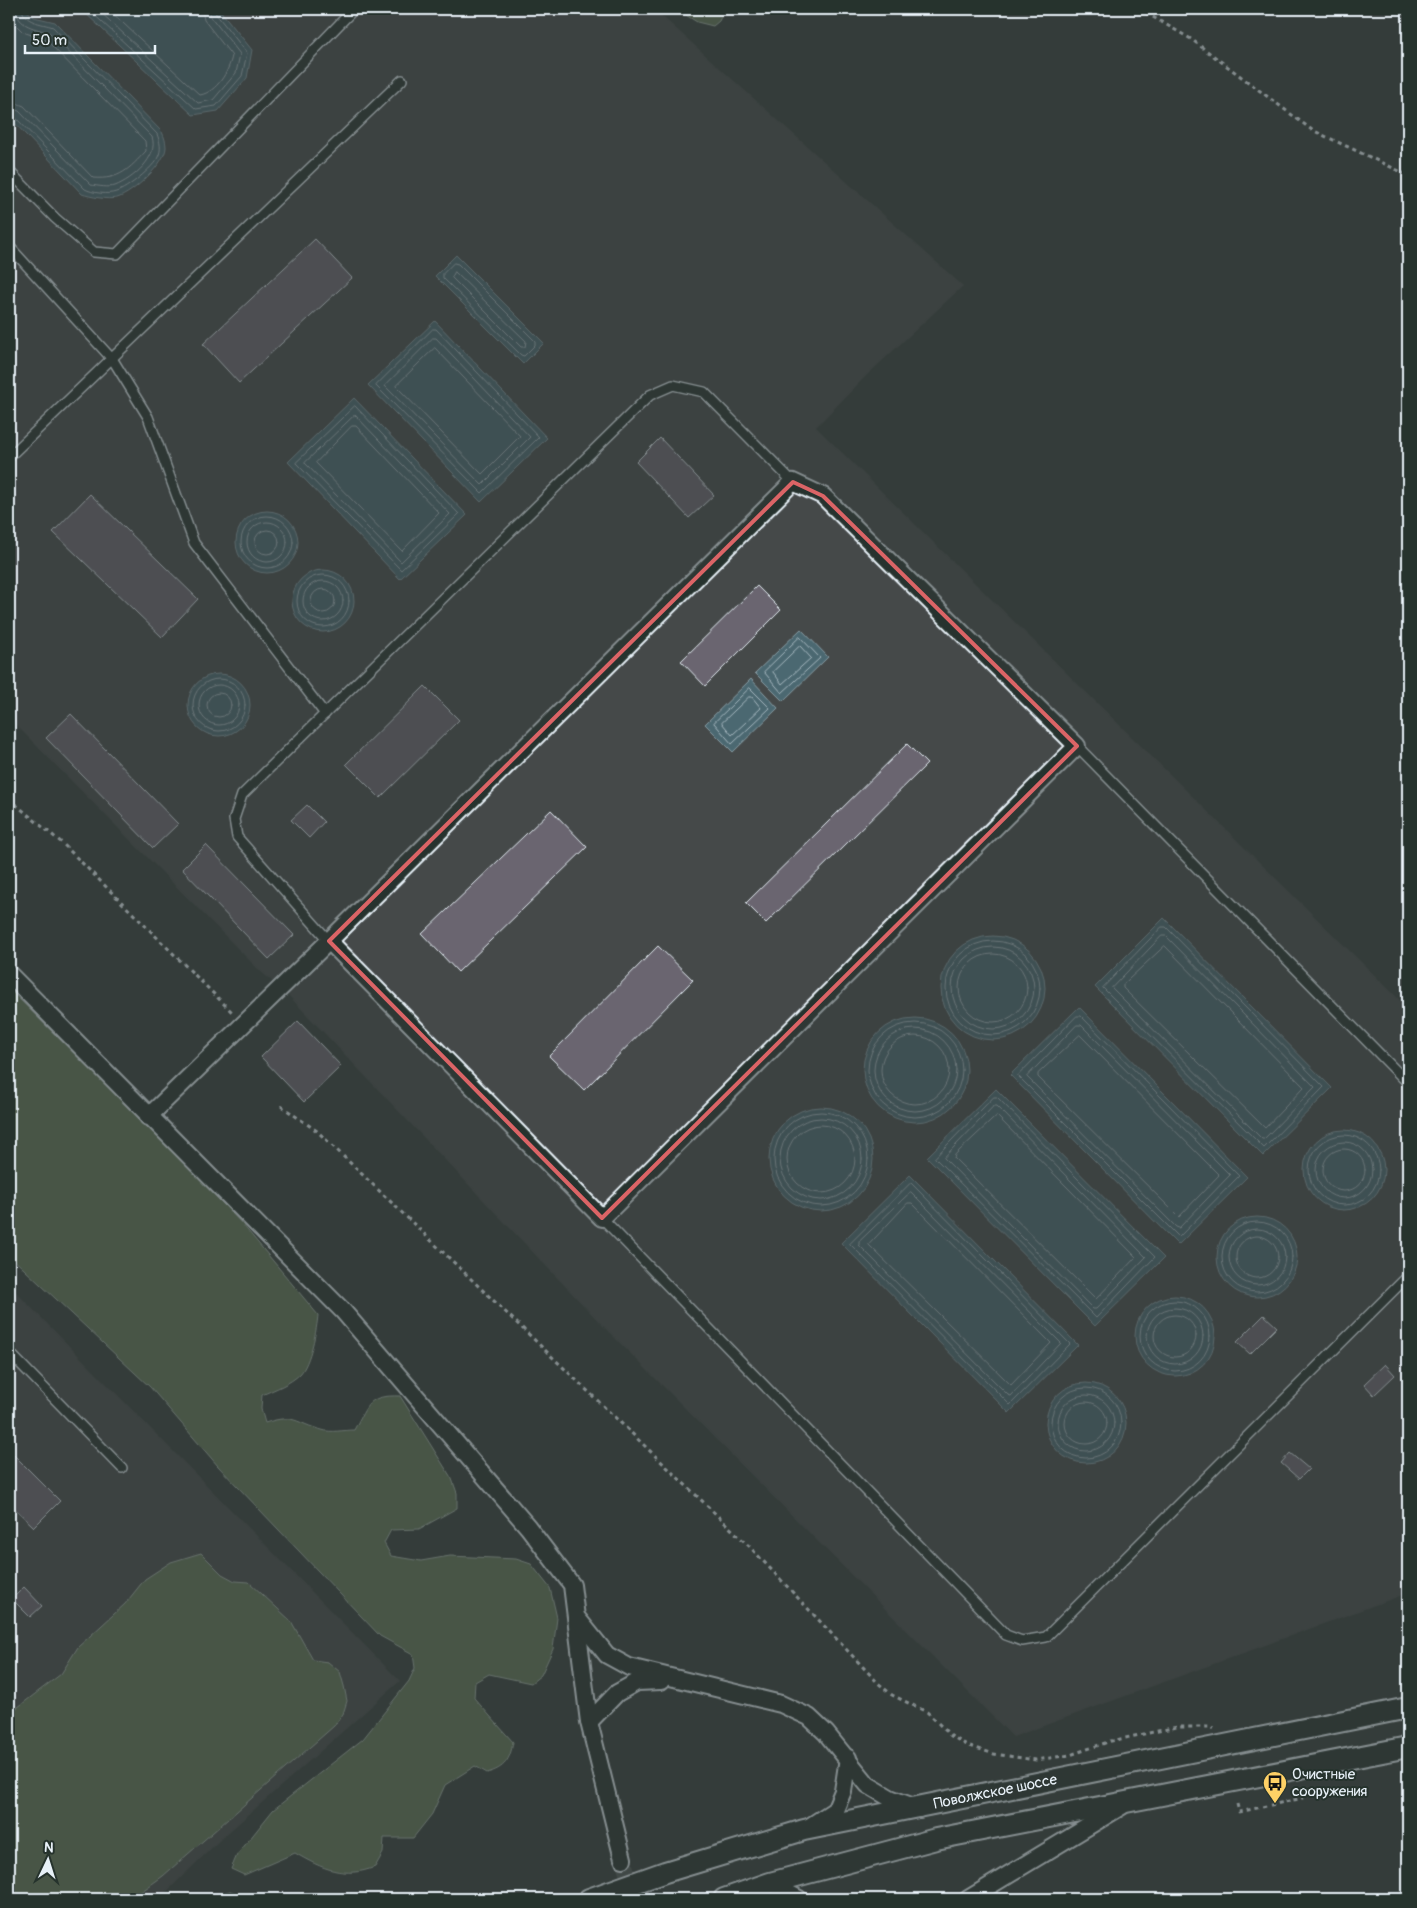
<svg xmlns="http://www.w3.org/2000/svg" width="1417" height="1908" font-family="Pangolin,sans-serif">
	<rect width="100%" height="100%" fill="#343d3a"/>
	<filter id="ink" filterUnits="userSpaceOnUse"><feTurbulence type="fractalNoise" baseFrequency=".02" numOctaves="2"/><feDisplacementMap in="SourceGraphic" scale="10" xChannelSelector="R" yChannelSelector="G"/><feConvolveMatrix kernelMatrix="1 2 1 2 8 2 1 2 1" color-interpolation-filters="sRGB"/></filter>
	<g filter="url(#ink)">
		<!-- built -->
		<g fill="#44494a">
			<polygon points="9,9 654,9 963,286 867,375 816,427 1408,1008 1408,1593 1013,1737 606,1329 288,995 259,970 9,718"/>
			<polygon points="9,1285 400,1681 222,1838 159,1899 9,1899"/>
		</g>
		<!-- green -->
		<g fill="#5f7357" stroke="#a4b2a8">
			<polygon points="676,9 725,9 719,21 713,26 697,22"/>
			<path d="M9 989 175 1153 243 1225 318 1315C317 1329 310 1364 300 1374 290 1384 275 1389 262 1395L261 1409 265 1423C295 1413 295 1423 322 1430 331 1433 344 1430 354 1430 368 1404 368 1395 400 1396L452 1479 457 1493V1508L419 1529 391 1530 384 1543 391 1556 421 1561 450 1556 516 1559 531 1564 550 1588 557 1618 553 1649 541 1675 531 1683 489 1674 475 1682 474 1698 513 1742C510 1760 505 1768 487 1773L475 1766 445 1785 432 1814 413 1838H384L383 1853 375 1867C345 1879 322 1869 295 1853L244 1875 231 1869 237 1855 273 1810 363 1739 409 1681 415 1668 413 1654 380 1636 218 1466 150 1387 9 1255Z"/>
			<polygon points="201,1553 222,1574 235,1581 249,1582 291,1621 313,1660 328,1662 340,1672 344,1686 347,1701 343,1714 334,1726 163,1876 131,1899 9,1899 9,1714 61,1674 78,1647 125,1604 145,1579 171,1562"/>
			<polygon points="230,1891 236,1893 238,1899 200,1899"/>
		</g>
		<!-- water -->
		<g fill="#4b6871" stroke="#8a9fa7">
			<path d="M9 9H25L34 17 55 22 162 132C164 136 166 142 166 147 166 163 132 194 117 198 107 200 91 197 82 194L9 117Z"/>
			<polygon points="81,9 219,9 252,50 247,78 218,111 193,115"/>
			<polygon points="456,255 544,343 523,364 435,276"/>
			<polygon points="435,321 547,438 481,502 368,385"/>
			<polygon points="354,398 467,515 400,579 288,462"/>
			<circle cx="267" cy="542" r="31"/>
			<circle cx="323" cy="601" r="31"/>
			<polygon points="801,629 828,657 783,701 755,673"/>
			<circle cx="219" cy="705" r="31"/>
			<polygon points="751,679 778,708 733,752 705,724"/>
			<polygon points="1164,918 1332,1088 1263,1156 1095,987"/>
			<circle cx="993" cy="988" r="52"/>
			<polygon points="1079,1007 1247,1177 1178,1245 1010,1075"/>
			<circle cx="915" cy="1070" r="52"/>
			<polygon points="996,1089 1164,1258 1095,1326 927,1157"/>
			<circle cx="821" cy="1159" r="52"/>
			<circle cx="1344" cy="1170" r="40"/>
			<polygon points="910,1175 1078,1345 1009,1413 841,1243"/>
			<circle cx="1257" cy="1257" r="40"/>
			<circle cx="1175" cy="1336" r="40"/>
			<circle cx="1086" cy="1423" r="40"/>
		</g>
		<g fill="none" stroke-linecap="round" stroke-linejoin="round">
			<!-- shore -->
			<g stroke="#a9bac2" stroke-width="1">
				<polyline points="88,9 196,109 216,106 242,76 247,53 216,14 215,9"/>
				<polyline points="97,9 198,103 213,100 236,73 240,54 211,17 209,9"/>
				<path d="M108 9 200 95C217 92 229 71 232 56L204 20 202 9"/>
				<path d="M9 13 13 22 23 32 46 40 145 141 146 151C129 169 120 180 93 178L24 106 9 100"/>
				<path d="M9 108 19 111 91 185C98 186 109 188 115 186 133 179 159 157 152 137L50 33C36 28 17 27 16 9"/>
				<path d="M9 114 14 116 85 189C92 193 108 195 116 192 127 189 154 167 158 157 162 149 160 142 157 134L53 27C42 23 24 23 22 9"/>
				<polygon points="454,263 458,264 535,341 535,345 524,356 521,355 443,278 443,274"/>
				<polygon points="455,272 526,341 525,347 521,347 452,278"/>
				<polygon points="433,329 436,329 539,437 482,493 376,386"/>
				<polygon points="433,338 436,338 530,437 482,485 385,386"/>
				<polygon points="435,348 520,436 482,474 396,386"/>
				<polygon points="355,406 459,514 401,570 296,463"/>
				<polygon points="355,415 450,514 401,562 305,463"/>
				<polygon points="352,426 356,426 439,513 402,551 316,463"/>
				<circle cx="267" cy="542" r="26"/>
				<circle cx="267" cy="542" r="20"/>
				<circle cx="267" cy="542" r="12"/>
				<circle cx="323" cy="601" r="26"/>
				<circle cx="323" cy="601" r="20"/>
				<circle cx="323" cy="601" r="12"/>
				<polygon points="800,637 820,658 782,693 764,672"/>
				<polygon points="800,646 811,658 782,684 773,672"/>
				<circle cx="219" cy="705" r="26"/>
				<circle cx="219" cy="705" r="20"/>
				<polygon points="750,688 770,708 732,744 714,723"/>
				<circle cx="219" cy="705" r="12"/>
				<polygon points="749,697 752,697 761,708 732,735 722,723"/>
				<polygon points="1162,927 1166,927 1324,1087 1264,1148 1103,988"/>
				<polygon points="1162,936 1166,936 1315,1087 1264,1139 1262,1139 1112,988"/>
				<circle cx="993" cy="988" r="47"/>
				<polygon points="1165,946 1304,1087 1265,1128 1123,988 1123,985"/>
				<circle cx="993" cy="988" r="41"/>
				<circle cx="993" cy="988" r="34"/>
				<polygon points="1077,1016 1081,1016 1239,1176 1179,1237 1018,1076"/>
				<circle cx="915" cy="1070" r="47"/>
				<polygon points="1077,1025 1081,1025 1230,1175 1179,1228 1176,1227 1027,1077"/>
				<circle cx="915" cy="1070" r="41"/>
				<polygon points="1080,1035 1219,1175 1179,1217 1038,1077 1038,1074"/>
				<circle cx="915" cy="1070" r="34"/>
				<polygon points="994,1097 997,1097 1155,1257 1096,1318 935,1158"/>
				<polygon points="994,1106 997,1106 1146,1257 1096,1309 1093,1309 944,1158"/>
				<circle cx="821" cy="1159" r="47"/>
				<polygon points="997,1116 1136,1257 1096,1299 954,1158 955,1155"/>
				<circle cx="821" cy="1159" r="41"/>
				<circle cx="821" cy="1159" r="34"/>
				<circle cx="1344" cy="1170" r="35"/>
				<circle cx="1344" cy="1170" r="28"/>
				<circle cx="1344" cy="1170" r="21"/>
				<polygon points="911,1183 1070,1344 1010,1405 850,1244"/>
				<polygon points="911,1192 1061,1343 1011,1396 1008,1395 859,1245 859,1242"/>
				<polygon points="908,1203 912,1203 1051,1343 1011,1385 869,1245"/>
				<circle cx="1257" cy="1257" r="35"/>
				<circle cx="1257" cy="1257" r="28"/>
				<circle cx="1257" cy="1257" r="21"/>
				<circle cx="1175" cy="1336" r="35"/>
				<circle cx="1175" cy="1336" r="28"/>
				<circle cx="1175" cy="1336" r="21"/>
				<circle cx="1086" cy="1423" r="35"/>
				<circle cx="1086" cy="1423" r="28"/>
				<circle cx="1086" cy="1423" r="21"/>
			</g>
		</g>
		<!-- building -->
		<g fill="#6b6570" stroke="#e8f1f8">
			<polygon points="315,239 352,278 239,383 203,344"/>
			<polygon points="660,438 714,495 689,518 636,462"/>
			<polygon points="90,494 198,599 162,637 53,532"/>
			<polygon points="757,586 781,610 705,686 681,661"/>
			<polygon points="425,686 459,720 380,798 346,764"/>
			<polygon points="71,714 178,824 153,848 46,738"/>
			<polygon points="907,744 927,764 766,923 746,903"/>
			<polygon points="307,805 324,822 309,838 291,820"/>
			<polygon points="551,810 587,847 458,972 422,934"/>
			<polygon points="206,845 294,935 269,959 182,869"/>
			<polygon points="658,946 693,980 584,1090 549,1056"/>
			<polygon points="298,1021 341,1066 304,1102 261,1057"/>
			<polygon points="1264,1315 1277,1327 1250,1354 1237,1342"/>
			<polygon points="1385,1364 1395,1375 1374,1395 1364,1384"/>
			<polygon points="9,1450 60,1501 34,1527 9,1503"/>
			<polygon points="1290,1453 1309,1469 1299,1479 1281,1463"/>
			<polygon points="24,1587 42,1606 30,1617 12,1599"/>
		</g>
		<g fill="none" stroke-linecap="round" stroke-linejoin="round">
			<!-- minor-tunnel -->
			<polyline stroke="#4f5856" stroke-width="16" stroke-dasharray="16 8" stroke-linecap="butt" points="623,1859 635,1899"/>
			<!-- service casing -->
			<g stroke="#e8f1f8" stroke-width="12">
				<g id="service">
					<polyline points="9,171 55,218 94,252 117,254 354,9"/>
					<polyline points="9,246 113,360 148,417 194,543 325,714"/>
					<polyline points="9,457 402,80"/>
					<polyline points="1077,746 1408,1083"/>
					<polyline points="329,941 237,837 234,819 242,795 650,395 673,385 704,392 793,482"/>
					<polyline points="602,1218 1006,1635 1022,1641 1046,1637 1408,1276"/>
					<polyline points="9,1352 122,1468"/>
				</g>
			</g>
			<!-- minor casing -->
			<g stroke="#e8f1f8" stroke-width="20">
				<g id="minor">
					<polyline points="9,974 343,1311 528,1527 572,1585 589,1722 623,1859"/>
					<polyline points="148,1117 329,941 793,482 823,496 1077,746 602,1218 329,941"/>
					<polyline points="578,1619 607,1655 629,1667 781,1704 809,1717 826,1733 868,1785 890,1798 919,1809"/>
					<polyline points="589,1722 617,1693 637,1682 661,1681"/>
					<polyline points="809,1827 835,1810 843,1791 848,1758"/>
					<polyline points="770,1883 799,1899"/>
					<polyline points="968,1899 1122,1806"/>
				</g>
			</g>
			<!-- tertiary casing -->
			<g stroke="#e8f1f8" stroke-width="24">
				<g id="tertiary">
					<path id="s1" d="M589 1899 665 1872 804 1830 1408 1708"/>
					<polyline points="724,1899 770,1883 936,1839 1408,1747"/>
				</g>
			</g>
			<!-- path -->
			<g stroke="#e8f1f8" stroke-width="3" stroke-dasharray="4 4" stroke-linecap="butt">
				<polyline points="1139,9 1191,39 1312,130 1408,175"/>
				<polyline points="9,799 62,843 233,1013"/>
				<polyline points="281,1106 317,1131 749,1546 878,1683 892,1695 927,1712 951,1736 967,1745 994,1754 1036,1760 1070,1755 1111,1741 1177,1727 1211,1727 1213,1729"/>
				<polyline points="1237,1804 1239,1812 1303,1798"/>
			</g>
			<!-- service -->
			<use href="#service" stroke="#26332d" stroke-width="9"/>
			<!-- minor -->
			<use href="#minor" stroke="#26332d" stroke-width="16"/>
			<!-- tertiary -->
			<use href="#tertiary" stroke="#26332d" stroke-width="20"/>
		</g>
	</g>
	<!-- marked area -->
	<path d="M0 0H1417V1908H0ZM793 482 823 496 1077 746 602 1218 329 941Z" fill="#343d3a" fill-opacity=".55" fill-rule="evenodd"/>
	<path fill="none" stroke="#db6466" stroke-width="4" stroke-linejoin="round" d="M793 482 823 496 1077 746 602 1218 329 941Z"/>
	<!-- icons -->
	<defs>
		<g id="bus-pin" transform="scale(1.25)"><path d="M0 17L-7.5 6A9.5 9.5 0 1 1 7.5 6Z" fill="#ffd166" stroke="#26332d"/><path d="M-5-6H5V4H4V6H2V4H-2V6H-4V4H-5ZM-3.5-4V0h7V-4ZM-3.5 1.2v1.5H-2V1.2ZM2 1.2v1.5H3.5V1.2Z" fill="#111"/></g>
	</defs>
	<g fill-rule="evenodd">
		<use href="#bus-pin" x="1275" y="1783"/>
	</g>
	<g text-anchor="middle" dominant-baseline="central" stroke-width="4" stroke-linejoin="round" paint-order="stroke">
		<!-- poi labels -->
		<g font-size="15" fill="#e8f1f8" stroke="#26332d" text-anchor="start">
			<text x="1292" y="1774">Очистные<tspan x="1292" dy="17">сооружения</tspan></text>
		</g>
		<!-- street labels -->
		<g font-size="15" fill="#e8f1f8" stroke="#26332d">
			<text stroke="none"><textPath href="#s1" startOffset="421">Поволжское шоссе</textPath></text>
		</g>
	</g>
	<!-- margin -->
	<rect width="1417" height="1908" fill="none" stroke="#26332d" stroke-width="30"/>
	<rect x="15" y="15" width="1387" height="1878" fill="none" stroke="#e8f1f8" stroke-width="2" filter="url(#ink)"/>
	<!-- north arrow -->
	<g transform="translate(48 1860) rotate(4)" stroke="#26332d" stroke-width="4" paint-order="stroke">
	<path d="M0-4L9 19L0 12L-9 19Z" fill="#e8f1f8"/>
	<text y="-8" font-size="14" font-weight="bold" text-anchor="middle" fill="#e8f1f8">N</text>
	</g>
	<!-- scale -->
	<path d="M25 45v8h130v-8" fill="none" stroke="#e8f1f8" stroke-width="2.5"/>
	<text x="32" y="45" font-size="15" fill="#e8f1f8" stroke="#26332d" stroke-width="4" paint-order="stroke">50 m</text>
</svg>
